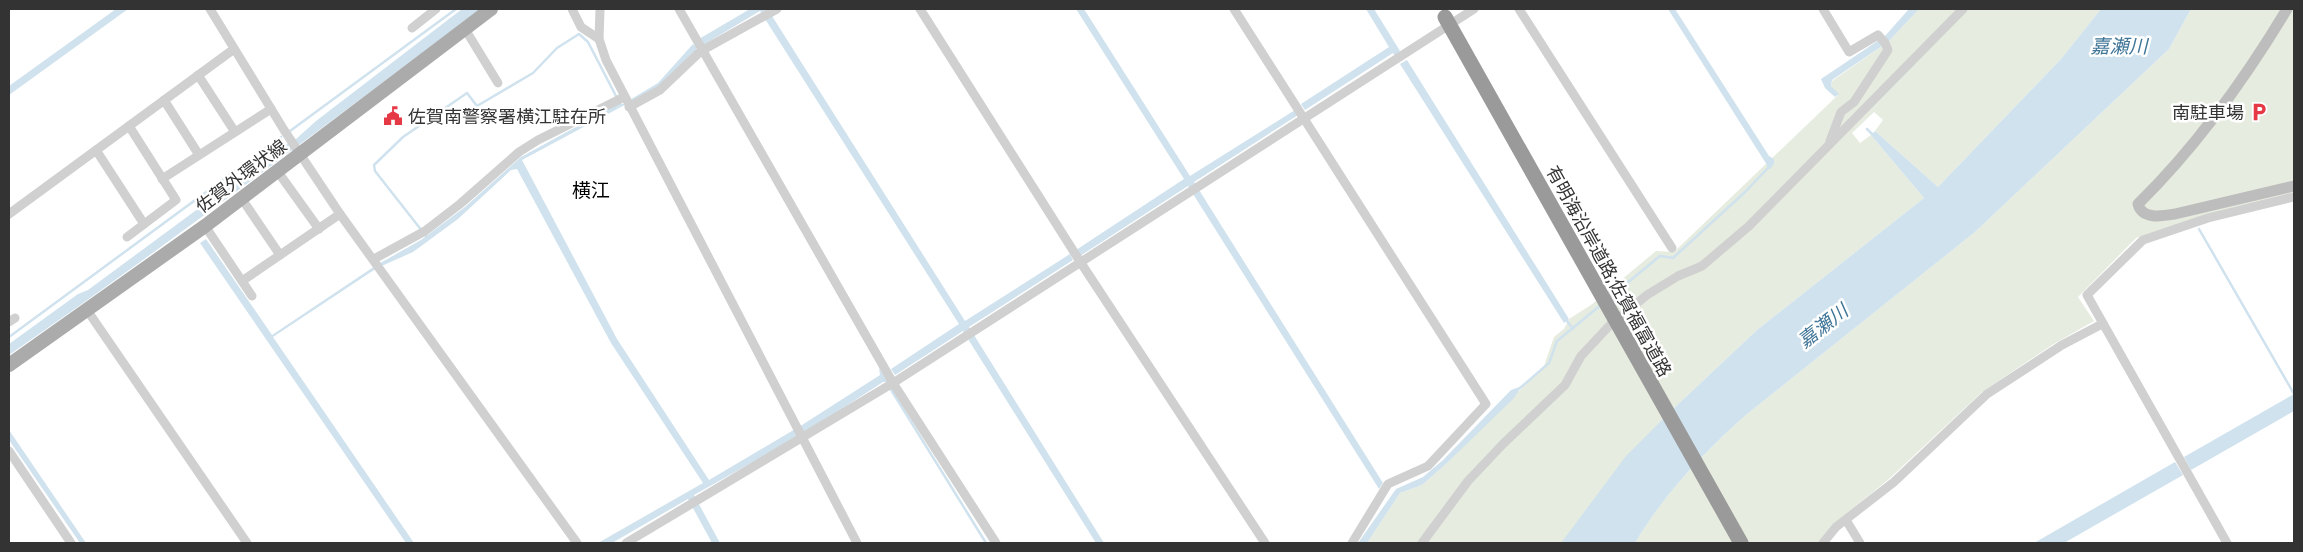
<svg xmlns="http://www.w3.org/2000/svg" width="2303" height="552" font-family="Roboto,'Noto Sans JP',sans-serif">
	<rect width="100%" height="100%" fill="#fff"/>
	<!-- green -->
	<g fill="#e6ecdf">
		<polygon points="1919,9 2101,9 2061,59 1938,187 1875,131 1883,120 1874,112 1852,133 1860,143 1871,135 1924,198 1757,330 1672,410 1572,543 1367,543 1400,493 1422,485 1446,464 1544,366 1554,337 1564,329 1569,319 1591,305 1656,251 1674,252 1838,95 1831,86 1832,81 1888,42"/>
		<path d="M2191 9H2294V181L2168 211H2151L2147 208 2139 216 2155 220 2294 190V195L2205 216 2136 238 2078 297 2094 321 2052 345 1982 392 1889 479 1832 525 1824 538 1818 543H1635C1664 494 1705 451 1747 414L1975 232 2169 49Z"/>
	</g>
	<!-- water -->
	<g fill="#cfe2ee">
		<polygon points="116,9 128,9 9,95 9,86"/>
		<path d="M462 9H480C325 126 169 244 9 355V344L78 294 88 290 283 146 296 139 316 121Z"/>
		<polygon points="750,9 766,9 772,16 965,321 1070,254 1073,260 969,327 1104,543 1096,543 963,331 895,375 891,369 959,324 760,11 703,45 700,44 696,48 696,51 660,86 522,160 617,339 709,480 802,425 880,375 879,368 888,382 883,382 806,432 694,495 720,543 712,543 688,499 612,543 598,543 703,483 611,343 517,169 511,170 458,219 413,252 377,268 273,337 414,543 406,543 200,243 206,239 272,335 375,266 421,240 465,207 521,157 620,103 623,104 658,83 693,44 695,46 700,42 699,39"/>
		<polygon points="1076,9 1084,9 1190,176 1295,110 1298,115 1194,182 1383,483 1379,489 1188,186 1080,256 1076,250 1184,179"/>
		<polygon points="1366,9 1374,9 1400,51 1395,56 1393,53 1305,110 1301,104 1389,47"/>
		<polygon points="1668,9 1675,9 1769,156 1774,159 1774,164 1770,169 1767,169 1767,165"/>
		<polygon points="1909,9 1919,9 1888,42 1832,80 1831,86 1839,94 1835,97 1825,88 1821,79 1885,36"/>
		<path d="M2101 9H2191L2169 49 1975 232 1747 414C1705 451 1664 494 1635 543H1561L1626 456 1672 410 1757 330 1924 198 1871 135 1875 131 1938 187 2061 59Z"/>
		<polygon points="1407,60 1569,319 1564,323 1400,64"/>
		<polygon points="1522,386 1514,398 1446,464 1422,485 1400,493 1367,543 1358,543 1396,489 1423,477 1443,460 1511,390"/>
		<polygon points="2294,394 2294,411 2191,470 2184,457"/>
		<polygon points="9,430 86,543 80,543 9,440"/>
		<polygon points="2175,462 2183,475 2064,543 2034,543"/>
	</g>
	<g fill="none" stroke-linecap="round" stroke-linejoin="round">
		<!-- stream -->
		<g stroke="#cfe2ee" stroke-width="2.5">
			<polyline points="1867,129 1873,135"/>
			<polyline points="290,131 456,9"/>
			<polyline points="2199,229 2294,394"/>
			<polyline points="426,236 375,171 374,165 403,137 467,93 477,106 533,73 557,48 579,34 588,42 617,98"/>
			<polyline points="1610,297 1660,256 1673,258 1745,192 1767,169"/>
			<polyline points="1567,321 1573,329"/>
			<polyline points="9,337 281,137"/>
			<polyline points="890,388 986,543"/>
			<polyline points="1520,388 1549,363 1557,341 1602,304"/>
		</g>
		<!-- street -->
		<g stroke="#d0d0d0" stroke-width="9">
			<polyline points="210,9 284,130 340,214 577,543"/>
			<polyline points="572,9 581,27 599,39"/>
			<polyline points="600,9 599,39 606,60 857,543"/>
			<polyline points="679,9 893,383 996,543"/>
			<polyline points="920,9 1081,263 1265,543"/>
			<polyline points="1234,9 1486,404 1428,466 1388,484 1352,543"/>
			<polyline points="1519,9 1672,248"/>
			<polyline points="1823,9 1849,52 1878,35 1885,43 1888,50 1854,102 1841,112 1830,141"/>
			<polyline points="412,28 436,9"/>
			<polyline points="465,29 498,83"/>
			<polyline points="198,75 235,132"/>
			<polyline points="164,100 199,155"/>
			<polyline points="629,107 660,90 701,51 777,9"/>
			<polyline points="96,150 144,224"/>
			<polyline points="278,172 319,229"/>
			<polyline points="162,179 271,109"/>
			<polyline points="242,199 280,255"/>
			<polyline points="9,214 234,49"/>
			<polyline points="205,226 252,296"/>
			<polyline points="127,237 176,200 129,126"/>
			<polyline points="374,259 425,231 460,204 519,152 538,140 624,97"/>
			<polyline points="242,281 340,214"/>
			<polyline points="87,310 247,543"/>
			<polyline points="9,322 15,318"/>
			<polyline points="9,451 71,543"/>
			<polyline points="1846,520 1860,543"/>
			<polyline points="626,543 893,383 1474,9"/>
			<polyline points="1422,543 1468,481 1503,444 1565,385 1581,356 1610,325 1647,295 1678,276 1702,266 1749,226 1963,9"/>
			<polyline points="1823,543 1836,527 1894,482 1987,394 2062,345 2102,324"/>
			<polyline points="2227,543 2087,295 2143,240 2208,218 2294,197"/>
		</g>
		<!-- secondary -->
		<path stroke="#bdbdbd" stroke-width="11" d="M2287 9C2245 79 2197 146 2138 204 2142 220 2163 216 2175 214L2294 186"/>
		<!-- primary -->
		<polyline stroke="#ababab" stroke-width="14" points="9,365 205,226 491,9"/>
		<!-- highway-bridge -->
		<polyline stroke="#9a9a9a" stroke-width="15" points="1445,17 1741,543"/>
	</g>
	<!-- icons -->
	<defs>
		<g id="parking-bare" transform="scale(1.5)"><path d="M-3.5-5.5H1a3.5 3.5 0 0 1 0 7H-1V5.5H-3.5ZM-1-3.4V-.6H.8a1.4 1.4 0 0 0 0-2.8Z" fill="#e63946" stroke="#fff" stroke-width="2.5" paint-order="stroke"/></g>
		<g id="civic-bare" transform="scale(1.5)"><path d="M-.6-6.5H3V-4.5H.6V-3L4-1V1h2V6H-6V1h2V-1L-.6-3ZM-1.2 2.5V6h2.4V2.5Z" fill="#e63946" stroke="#fff" stroke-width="2.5" paint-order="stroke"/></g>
	</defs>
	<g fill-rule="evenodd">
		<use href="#parking-bare" x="2259" y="112"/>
		<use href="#civic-bare" x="393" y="116"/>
	</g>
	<g text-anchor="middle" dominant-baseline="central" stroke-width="5" stroke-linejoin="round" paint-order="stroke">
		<!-- poi labels -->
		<g font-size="18" fill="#333" stroke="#fff" text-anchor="end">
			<text x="2244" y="112">南駐車場</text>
			<text x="408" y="116" text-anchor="start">佐賀南警察署横江駐在所</text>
		</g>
		<!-- street labels -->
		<g font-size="18" fill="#333" stroke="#fff">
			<text transform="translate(241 176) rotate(-37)">佐賀外環状線</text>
			<text transform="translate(1609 271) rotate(61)">有明海沿岸道路;佐賀福富道路</text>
		</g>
		<!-- water labels -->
		<g font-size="19" font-style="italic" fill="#3f7597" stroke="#fff">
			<text x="2119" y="46">嘉瀬川</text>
			<text transform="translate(1823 326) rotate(-38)">嘉瀬川</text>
		</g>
		<!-- neighbourhood labels -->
		<g font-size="19" fill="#000" stroke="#fff">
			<text x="591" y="190">横江</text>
		</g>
	</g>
	<!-- border -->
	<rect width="2303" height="552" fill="none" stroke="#333333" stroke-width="20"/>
</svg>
